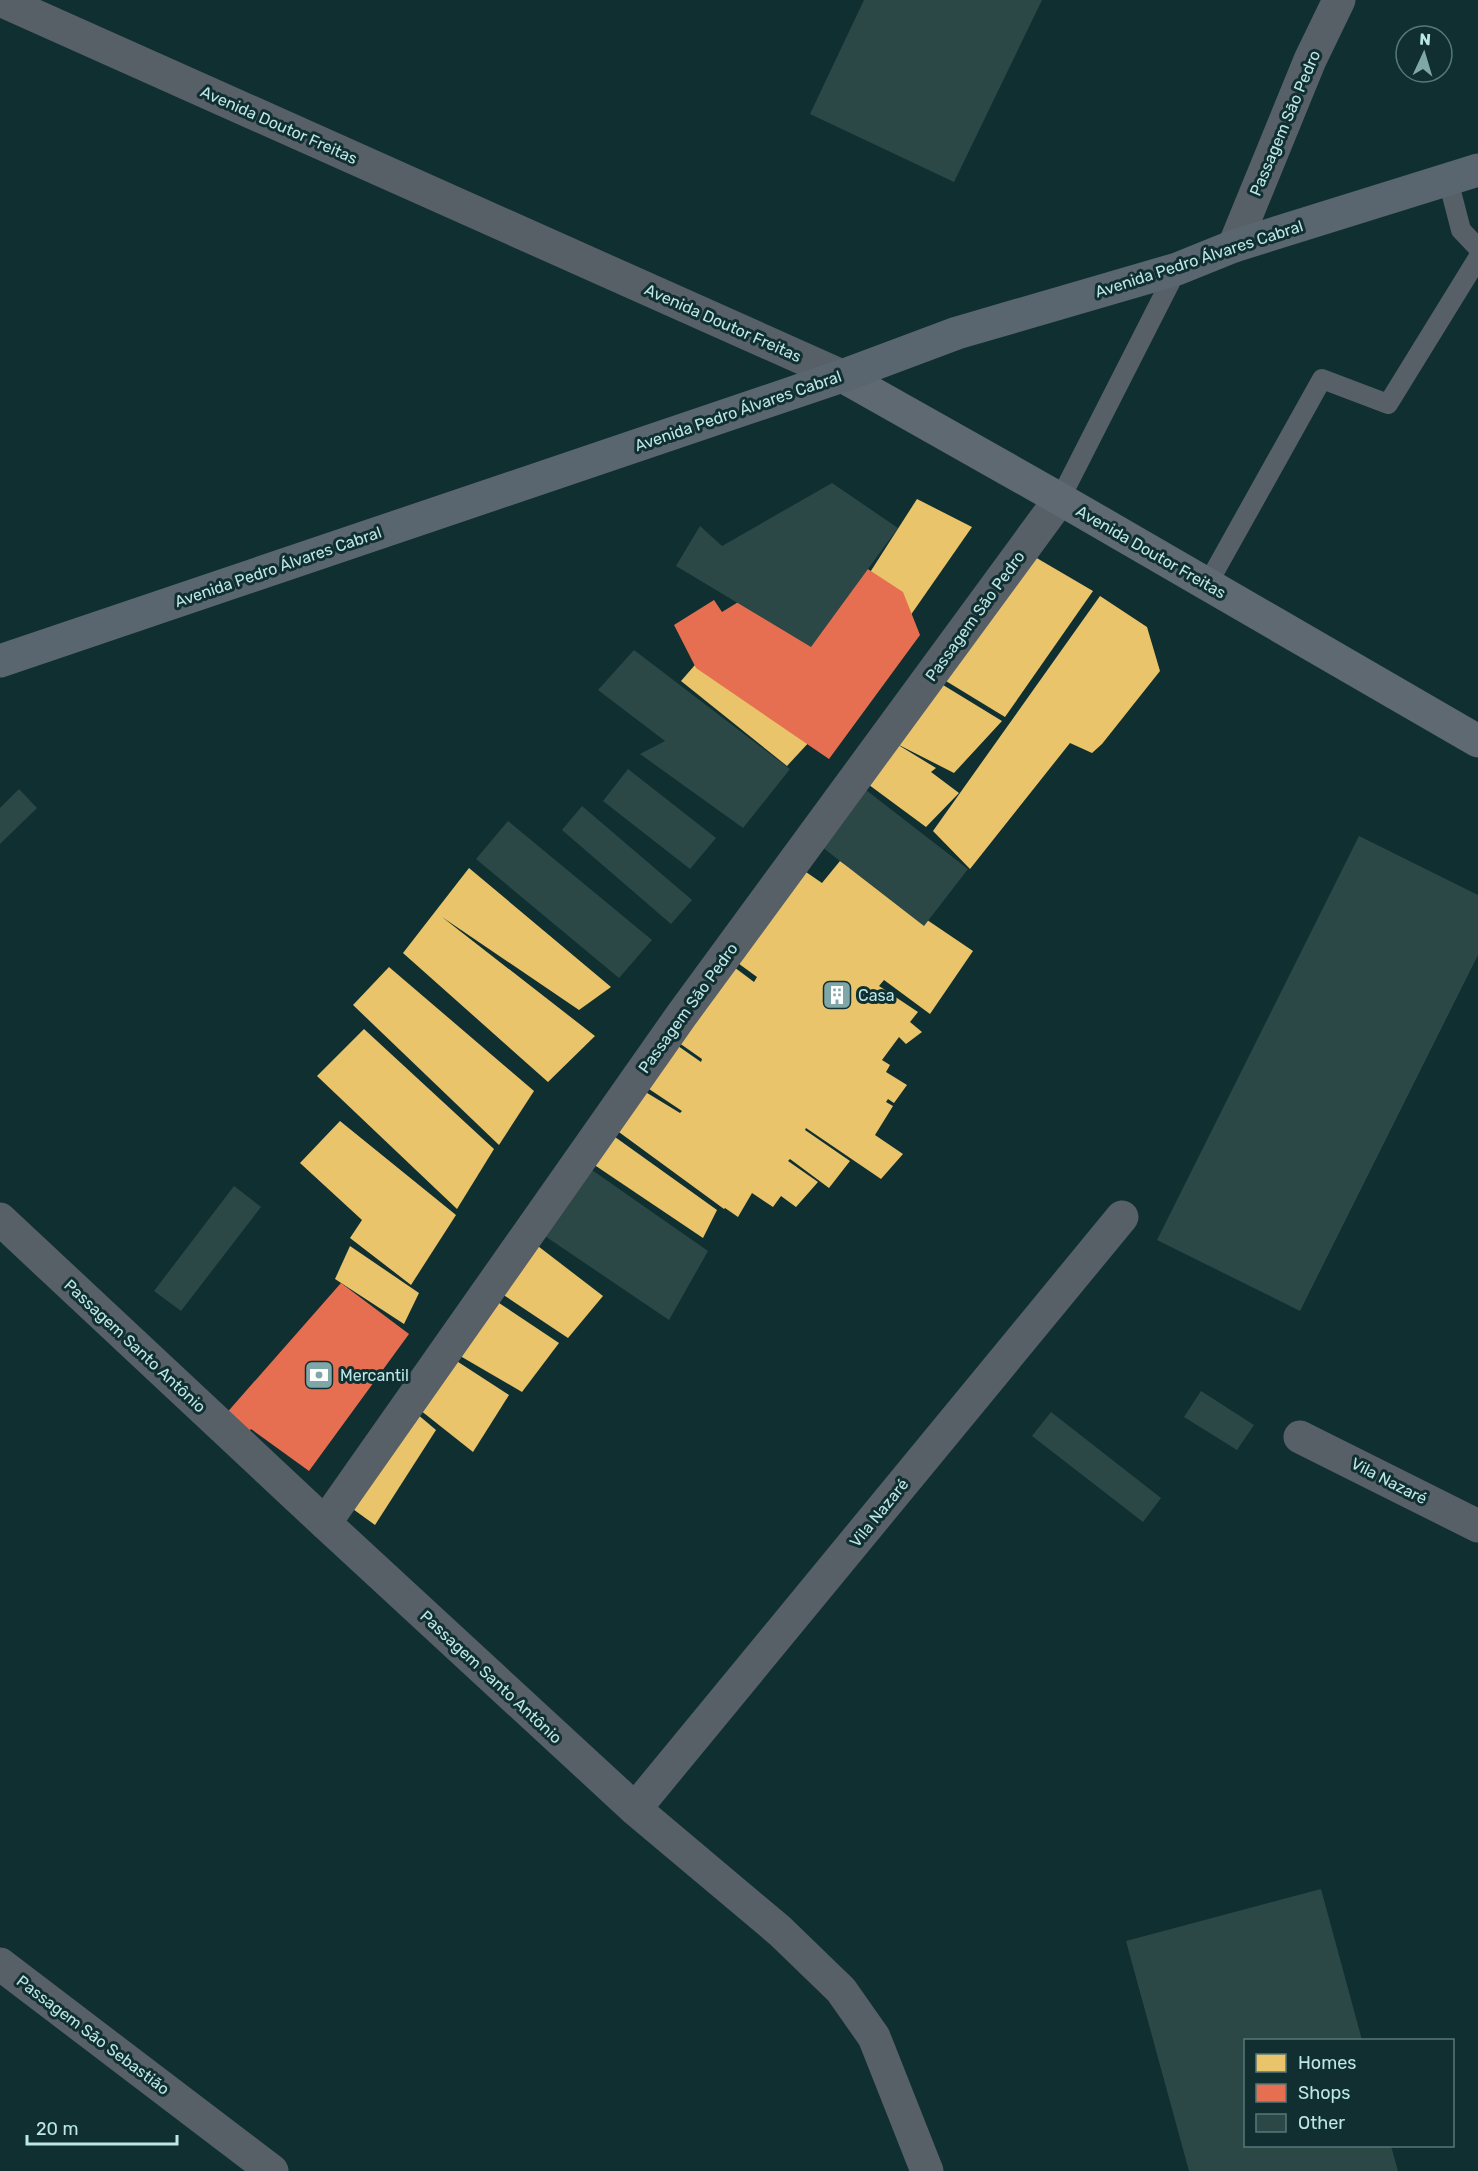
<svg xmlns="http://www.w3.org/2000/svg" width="1478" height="2171" font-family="Rubik,sans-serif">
	<rect width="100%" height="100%" fill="#102f31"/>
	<!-- homes -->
	<g fill="#e9c46a">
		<polygon points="917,499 972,527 862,685 817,655"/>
		<polygon points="1023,550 1093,591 1005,717 941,678"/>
		<polygon points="1100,596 1147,627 1160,671 1102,744 1092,753 1070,743 970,869 933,831"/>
		<polygon points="714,637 782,675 809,652 857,688 818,735 704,655"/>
		<polygon points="701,658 812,739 787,766 681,681"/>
		<polygon points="930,677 1002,721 954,773 895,743 936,768 931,772 959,793 926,827 861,779"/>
		<polygon points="840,861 973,951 930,1014 884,980 879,986 918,1012 910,1022 922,1032 906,1044 899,1037 882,1060 890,1065 886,1072 907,1085 894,1103 888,1099 886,1102 893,1106 875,1135 903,1154 881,1179 806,1128 805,1130 850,1161 829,1188 790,1159 788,1161 818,1182 796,1207 781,1196 773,1207 752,1193 738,1217 725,1208 724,1209 612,1127 639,1088 680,1113 682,1111 643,1085 671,1041 701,1062 702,1059 672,1038 730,964 754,982 757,977 731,958 806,872 822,883"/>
		<polygon points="469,868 611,987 579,1010 442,917 595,1036 548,1082 403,953"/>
		<polygon points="389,967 534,1091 499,1145 353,1005"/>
		<polygon points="364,1029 494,1149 457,1209 317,1076"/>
		<polygon points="340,1121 456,1215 411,1285 350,1238 362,1220 300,1163"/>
		<polygon points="608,1132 717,1210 703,1238 590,1162"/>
		<polygon points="534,1243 603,1296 568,1338 496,1290"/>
		<polygon points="350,1246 419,1293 404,1324 335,1279"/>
		<polygon points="493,1299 559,1343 522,1392 455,1353"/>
		<polygon points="452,1358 509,1395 473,1452 415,1406"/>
		<polygon points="410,1408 436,1430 375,1525 346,1504"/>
	</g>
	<!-- shops -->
	<g fill="#e76f51">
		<polygon points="831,545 903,592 920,635 829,759 696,668 674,625 714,600 722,612"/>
		<polygon points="341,1283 409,1334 309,1471 251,1429 245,1436 224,1416"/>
	</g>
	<!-- building -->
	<g fill="#2b4846">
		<polygon points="864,0 1042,0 954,182 810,114"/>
		<polygon points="832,483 898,528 811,647 676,566 700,526 722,546"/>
		<polygon points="634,650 790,769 743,828 640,754 665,741 598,690"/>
		<polygon points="628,769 716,838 690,869 603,801"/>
		<polygon points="19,789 37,808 0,844 0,808"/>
		<polygon points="866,790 968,869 924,926 822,847"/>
		<polygon points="582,806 692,900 671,924 562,830"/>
		<polygon points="508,821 652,940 619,978 476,859"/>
		<polygon points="1359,836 1478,895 1478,955 1300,1311 1157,1240"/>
		<polygon points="579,1161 708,1251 669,1320 533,1228"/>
		<polygon points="234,1186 261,1207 181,1311 154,1291"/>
		<polygon points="1201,1391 1254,1425 1237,1450 1184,1417"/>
		<polygon points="1051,1412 1161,1498 1143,1522 1032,1436"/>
		<polygon points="1321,1889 1362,2040 1246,2040 1246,2146 1391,2146 1398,2171 1189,2171 1126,1941"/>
	</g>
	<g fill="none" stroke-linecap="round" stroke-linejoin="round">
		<!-- lane -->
		<g stroke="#575f67" stroke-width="20">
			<polyline points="1448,180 1461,230 1478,248"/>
			<polyline points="1060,499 1177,269"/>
			<polyline points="1207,585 1322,379 1388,404 1478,258"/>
		</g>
		<!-- street -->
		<g stroke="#575f67" stroke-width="33">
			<polyline points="0,0 842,376"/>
			<polyline points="1234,246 1310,60 1339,0"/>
			<polyline points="0,1219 325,1523 635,1809 780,1931 841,1990 874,2037 927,2171"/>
			<polyline points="1300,1437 1478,1526"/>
			<polyline points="325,1523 681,1016 1060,499"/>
			<polyline points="635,1809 1122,1217"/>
			<polyline points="0,1964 272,2171"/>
		</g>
		<!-- secondary -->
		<polyline stroke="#5f6972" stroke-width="33" points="842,376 1060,499 1478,741"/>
		<!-- primary -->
		<polyline stroke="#59666f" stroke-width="33" points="0,661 842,376 957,333 1177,269 1234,246 1478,170"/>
	</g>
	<!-- icons -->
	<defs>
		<g id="building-square" transform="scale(1.5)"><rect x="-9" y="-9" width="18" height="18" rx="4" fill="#80a7a8" stroke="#112f30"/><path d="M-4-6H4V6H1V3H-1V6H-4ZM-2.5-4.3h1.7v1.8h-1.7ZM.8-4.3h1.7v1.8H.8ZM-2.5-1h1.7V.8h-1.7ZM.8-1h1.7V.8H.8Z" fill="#fff"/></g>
		<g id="bank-square" transform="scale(1.5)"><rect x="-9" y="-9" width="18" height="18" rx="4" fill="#80a7a8" stroke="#112f30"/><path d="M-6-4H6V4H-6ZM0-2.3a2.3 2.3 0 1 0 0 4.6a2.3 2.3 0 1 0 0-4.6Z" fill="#fff"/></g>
	</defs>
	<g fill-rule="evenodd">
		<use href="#building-square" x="837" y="995"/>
		<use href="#bank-square" x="319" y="1375"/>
	</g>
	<g text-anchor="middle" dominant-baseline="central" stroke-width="6" stroke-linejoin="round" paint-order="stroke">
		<!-- street labels -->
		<g font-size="16" fill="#bce7e8" stroke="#112f30">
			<text transform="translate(1285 123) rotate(-67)">Passagem São Pedro</text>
			<text transform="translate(279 125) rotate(24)">Avenida Doutor Freitas</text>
			<text transform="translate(1199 259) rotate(-18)">Avenida Pedro Álvares Cabral</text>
			<text transform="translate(723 323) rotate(24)">Avenida Doutor Freitas</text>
			<text transform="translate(738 411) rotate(-19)">Avenida Pedro Álvares Cabral</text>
			<text transform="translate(1151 552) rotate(30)">Avenida Doutor Freitas</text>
			<text transform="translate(278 567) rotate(-19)">Avenida Pedro Álvares Cabral</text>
			<text transform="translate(975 616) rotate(-54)">Passagem São Pedro</text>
			<text transform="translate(688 1008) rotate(-54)">Passagem São Pedro</text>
			<text transform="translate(135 1346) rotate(43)">Passagem Santo Antônio</text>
			<text transform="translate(1389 1481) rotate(27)">Vila Nazaré</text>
			<text transform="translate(879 1513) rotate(-51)">Vila Nazaré</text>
			<text transform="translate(491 1677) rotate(43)">Passagem Santo Antônio</text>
			<text transform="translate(93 2035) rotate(37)">Passagem São Sebastião</text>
		</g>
		<!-- poi labels -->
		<g font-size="16" fill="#bce7e8" stroke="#112f30" text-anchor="start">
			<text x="858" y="995">Casa</text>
			<text x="340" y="1375">Mercantil</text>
		</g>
	</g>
	<!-- legend -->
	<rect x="1244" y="2039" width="210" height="108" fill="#112f30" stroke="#55797a" stroke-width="1.5"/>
	<rect x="1256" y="2054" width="30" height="18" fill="#e9c46a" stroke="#55797a" stroke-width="1.5"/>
	<text x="1298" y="2069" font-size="18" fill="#bce7e8">Homes</text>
	<rect x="1256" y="2084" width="30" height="18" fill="#e76f51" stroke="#55797a" stroke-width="1.5"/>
	<text x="1298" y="2099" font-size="18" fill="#bce7e8">Shops</text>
	<rect x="1256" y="2114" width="30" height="18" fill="#2b4846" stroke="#55797a" stroke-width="1.5"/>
	<text x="1298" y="2129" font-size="18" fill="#bce7e8">Other</text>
	<!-- north arrow -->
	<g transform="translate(1424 54) rotate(4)"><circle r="28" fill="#112f30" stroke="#55797a" stroke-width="1.5"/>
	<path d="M0-4.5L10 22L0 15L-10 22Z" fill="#80a7a8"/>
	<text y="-9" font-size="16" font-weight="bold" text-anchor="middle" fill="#bce7e8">N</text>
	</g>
	<!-- scale -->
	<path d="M27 2135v9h150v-9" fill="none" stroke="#bce7e8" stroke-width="3"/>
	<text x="36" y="2135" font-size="18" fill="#bce7e8" stroke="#112f30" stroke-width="4.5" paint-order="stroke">20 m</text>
</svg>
